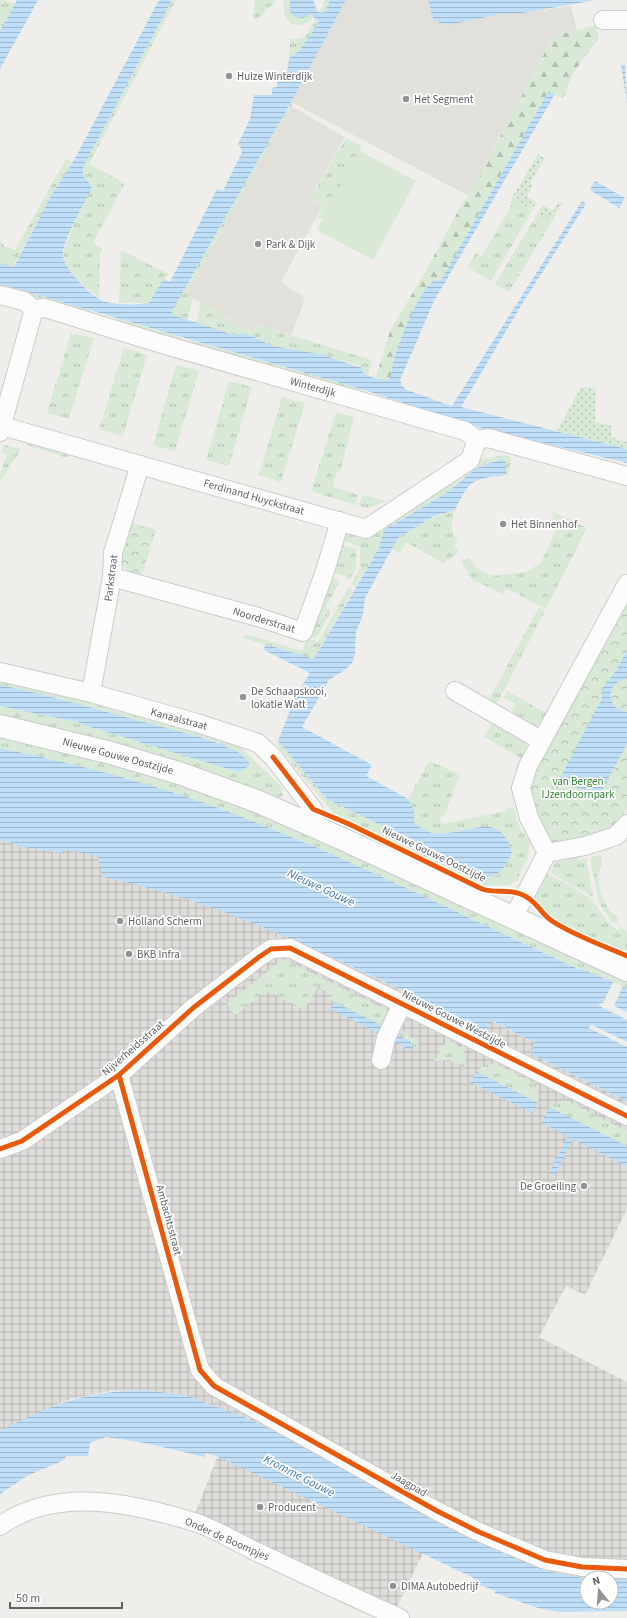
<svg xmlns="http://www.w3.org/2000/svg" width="627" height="1618" font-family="'Source Sans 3',sans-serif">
	<defs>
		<pattern id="industrial-grid" width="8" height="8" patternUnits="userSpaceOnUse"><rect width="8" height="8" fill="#dfddda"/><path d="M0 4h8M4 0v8" fill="none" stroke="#b8b7b5"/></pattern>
		<pattern id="grass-tufts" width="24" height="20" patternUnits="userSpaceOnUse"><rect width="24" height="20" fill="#d8ead6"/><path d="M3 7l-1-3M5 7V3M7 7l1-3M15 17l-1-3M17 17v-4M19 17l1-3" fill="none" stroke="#b2c1b1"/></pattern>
		<pattern id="forest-firs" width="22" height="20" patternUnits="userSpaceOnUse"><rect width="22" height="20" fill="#d8ead6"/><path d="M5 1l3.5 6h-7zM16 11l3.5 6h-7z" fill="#b2c1b1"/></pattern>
		<pattern id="park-crowns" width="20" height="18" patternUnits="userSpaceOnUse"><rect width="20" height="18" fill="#d8ead6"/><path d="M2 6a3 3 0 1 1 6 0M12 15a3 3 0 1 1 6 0" fill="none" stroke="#b2c1b1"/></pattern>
		<pattern id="garden-dots" width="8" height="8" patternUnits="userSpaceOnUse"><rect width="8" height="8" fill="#d8ead6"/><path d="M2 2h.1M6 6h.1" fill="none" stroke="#b2c1b1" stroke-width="1.8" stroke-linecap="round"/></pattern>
		<pattern id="water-rules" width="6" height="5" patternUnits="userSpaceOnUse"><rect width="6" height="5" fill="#bfdff8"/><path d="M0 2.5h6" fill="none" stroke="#9eb8cd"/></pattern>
	</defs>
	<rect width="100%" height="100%" fill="#efeeea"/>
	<!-- industrial -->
	<g fill="url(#industrial-grid)">
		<polygon points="0,841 10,842 16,846 63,853 65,848 98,856 146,886 185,897 277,931 486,1031 492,1021 535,1043 531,1054 627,1101 627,1209 585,1295 566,1286 539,1337 627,1382 627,1578 621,1580 611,1580 611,1578 579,1579 539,1568 472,1539 301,1444 251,1420 185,1395 143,1390 110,1391 71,1399 53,1406 0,1431"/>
		<polygon points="219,1453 425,1549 393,1615 192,1521"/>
	</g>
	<!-- education -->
	<g fill="#e2e0da">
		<polygon points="346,0 428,0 433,20 450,25 500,14 523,13 571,6 577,30 559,35 552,39 469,196 291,102"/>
		<polygon points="291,106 345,137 310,199 323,205 281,282 305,298 292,335 257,325 253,333 186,294"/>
	</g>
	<!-- grass -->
	<g fill="url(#grass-tufts)">
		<polygon points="0,0 5,0 15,4 0,31"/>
		<path d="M172 0H176L89 164 125 183 93 243 103 249 100 254 99 298 74 278 67 269 63 255 66 242 91 185C84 178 81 175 84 165Z"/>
		<polygon points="255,0 277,0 257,19 253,19"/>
		<polygon points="283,0 290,0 290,11 313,17 310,21 301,26 290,23 285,15"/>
		<polygon points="325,0 330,0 326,10 322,13 320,12"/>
		<path d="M316 18 319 22C310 36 303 49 289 58L290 38 298 39 305 37Z"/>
		<polygon points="291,102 293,103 186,294 193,298 187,320 173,315 172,311"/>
		<polygon points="346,138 362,146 323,220 318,217 324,205 310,199"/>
		<polygon points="66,159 73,162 51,196 13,267 0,264 0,242 4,244 3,246 15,250"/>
		<polygon points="512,198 532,211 491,281 467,267 476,253 482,256 512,204 510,202"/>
		<polygon points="538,213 552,221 509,292 495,284"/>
		<polygon points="121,250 169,274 162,281 149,303 119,303"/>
		<polygon points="0,284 92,311 86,314 0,289"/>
		<polygon points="201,303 252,333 257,325 372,360 368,376 362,373 359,365 355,364 320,354 273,346 245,333 234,335 196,323"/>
		<polygon points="117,318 181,337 180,340 120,324"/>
		<polygon points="71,333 94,338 69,419 47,413"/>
		<polygon points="191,340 364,390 358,395 190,345"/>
		<polygon points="124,348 147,355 123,436 99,429"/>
		<polygon points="176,365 199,371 175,451 153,445"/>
		<polygon points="229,381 252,387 229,466 206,460"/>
		<polygon points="282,397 305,403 281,482 259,475"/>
		<polygon points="336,412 354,417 340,472 337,472 333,487 359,495 355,505 311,491"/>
		<polygon points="30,436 70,447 67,458 27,445"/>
		<polygon points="5,445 21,449 0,483 0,475 7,454 1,453"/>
		<polygon points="505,455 511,457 509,475 506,475 506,462 497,460 482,465 460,480 445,494 384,530 379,548 355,587 351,584 360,568 360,547 339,539 342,533 479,460"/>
		<polygon points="363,495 386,501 369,508 358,506"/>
		<path d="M455 510C451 521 450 532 458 542L454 545 459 552 443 563 406 542 400 553 392 549C394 546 396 541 398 538 409 526 440 515 455 510Z"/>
		<polygon points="551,511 587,528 546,609 506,588 503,594 473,580 461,561 464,559 465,560 469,558 478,570 492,576 527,572 541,563 555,531 553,515"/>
		<polygon points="338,544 356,549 356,568 349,581 347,577 330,571"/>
		<polygon points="329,575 340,582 326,607 331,611 316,639 308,635"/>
		<polygon points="349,587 353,590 314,659 243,638 246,634 302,651 307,638 318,642"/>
		<polygon points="539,607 545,611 496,705 488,701"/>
		<polygon points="0,679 210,733 240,747 282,787 283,796 276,798 0,716 0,706 78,722 87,726 238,772 238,752 207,739 37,693 0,685"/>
		<path d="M507 691 548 714C545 719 539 726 533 726L509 715 516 704 504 698Z"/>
		<polygon points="494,720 526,742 527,749 522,759 484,737"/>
		<path d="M0 734 86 753 259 810 627 979V988L579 968 578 969C448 909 320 842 184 796 124 776 62 761 0 748Z"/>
		<path d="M278 741 327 799 487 877 497 875 479 826C463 831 426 842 414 823 411 816 413 806 408 799L429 761 460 774 444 816 440 817 442 824 506 811 505 809 513 807 520 829 530 841 528 856 517 881C505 887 493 887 481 883L335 815 276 744Z"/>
		<path d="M601 855C604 868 599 867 599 879 598 894 607 910 619 919L616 923 612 922 599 903 590 858Z"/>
		<polygon points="578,856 579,860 586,858 593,895 591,896 551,873 554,863"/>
		<path d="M542 872C559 880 579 888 593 902 601 911 607 923 618 930L620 927 627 931V954L554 919 545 911 533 895Z"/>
		<polygon points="283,959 394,1014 387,1028 329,999 331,994 318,987 304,1010 267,991 265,996 262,994 235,1016 227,1004"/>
		<polygon points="396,1028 417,1040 418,1045 415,1050 413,1048 413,1046 394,1033"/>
		<polygon points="447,1040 464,1048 466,1066 464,1068 450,1060 434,1061"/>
		<polygon points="494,1063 538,1085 538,1103 477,1072 482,1066"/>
		<polygon points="565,1100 627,1131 627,1146 549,1107 557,1102"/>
	</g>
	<!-- forest -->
	<path fill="url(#forest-firs)" d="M596 25 599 39C581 61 573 70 563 99L548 92 441 280 436 279 410 318 393 364 392 376 388 380 381 381 376 377 390 331 429 265 463 202 469 196 552 39 559 35Z"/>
	<!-- park -->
	<g fill="url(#park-crowns)">
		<polygon points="129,522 156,530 142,575 127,572 118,557"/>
		<path d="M627 591V808C609 841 586 839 553 843L540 832 529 792 535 761Z"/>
	</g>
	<!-- garden -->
	<g fill="url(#garden-dots)">
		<polygon points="538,154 545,158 530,183 533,185 527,196 537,202 532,210 512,198"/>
		<polygon points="559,201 562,203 552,221 538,213 543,205 553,211"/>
		<polygon points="581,387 596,388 595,422 611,426 611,437 627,442 627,449 557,431"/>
	</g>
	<!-- pitch -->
	<polygon fill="#d8ead6" points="360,151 416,181 373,260 317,230"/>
	<!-- water -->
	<g fill="url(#water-rules)">
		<polygon points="17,0 38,0 0,69 0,31"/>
		<path d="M159 0H172L84 165C81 175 84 178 91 185V189C83 207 65 234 63 254 62 268 93 299 106 302 118 305 136 305 149 303L162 281 164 279 170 282 217 189 223 191 242 152 240 146H237L250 119 254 95H272V88L277 87 278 72 287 73 289 58 299 51 319 22 311 15 302 18 293 16 290 11V0H313L317 11 322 13 326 10 330 0H346L294 97 172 311 173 315 234 335 245 333 273 346 320 354 362 368 363 373C367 376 382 381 388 380 393 374 391 370 393 363 398 344 416 298 430 284 433 280 437 279 441 280L548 92 555 94 434 301 400 380 402 386 407 390 452 406 582 201 586 204 522 304 461 407 627 449V463L478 427 364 390 0 284V264L14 267 51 196 73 162Z"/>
		<polygon points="428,0 596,0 523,13 500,14 450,25 440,23 433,20"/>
		<polygon points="621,64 625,65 627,104"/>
		<polygon points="595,181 625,198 619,208 590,190"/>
		<path d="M503 459 506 462V475C472 479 470 479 455 510L434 516 398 538 365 598 363 615 356 632 355 653 352 663 346 669 329 680 302 727 372 765 366 776 408 799 414 811V822C444 854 485 807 506 838 509 842 510 848 512 853 506 865 502 875 487 877L327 799 278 741 296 695 310 673 264 650 265 644 314 659 379 548 384 530 445 494 475 469 489 463Z"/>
		<path d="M627 650V679C605 681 605 709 627 712V744L598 798 560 778 602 698C601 684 609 681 616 671 620 664 623 657 627 650Z"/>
		<path d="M0 685 37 693 207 739 238 752 249 762C248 769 244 770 238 772L87 726 78 722 0 706Z"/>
		<path d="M0 748C62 761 124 776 184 796 320 842 448 909 578 969L579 968 613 982 603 1003H600L599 1006 627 1020V1042L592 1025H590L589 1028 627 1047V1101L531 1054 535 1043 493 1021 486 1031C362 972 240 905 103 877L97 856 65 849 64 853 16 846 10 842 0 841Z"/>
		<polygon points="623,986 627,988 627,1012 614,1006"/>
		<polygon points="334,1002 387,1028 383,1036 331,1009"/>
		<polygon points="394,1033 410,1041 413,1048 409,1050 390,1039"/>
		<polygon points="477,1072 538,1103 533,1113 470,1082"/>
		<polygon points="549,1107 627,1146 627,1167 573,1139 554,1176 549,1173 568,1136 542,1123"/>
		<path d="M143 1390 185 1395 251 1420 301 1444 472 1539 546 1571 587 1579V1602H611V1580L627 1579V1611L559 1612 538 1608 495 1593V1591L475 1583 476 1579 219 1457 206 1453 205 1457 145 1443 106 1437 90 1443 88 1456H67L62 1461 27 1476 0 1494V1431C52 1404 83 1392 143 1390Z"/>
	</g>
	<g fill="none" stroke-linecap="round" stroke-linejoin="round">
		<!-- minor casing -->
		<g stroke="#cbcccc" stroke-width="20">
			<g id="minor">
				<polyline points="603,20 627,20"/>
				<polyline points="0,295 24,301 34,309 45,308 155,342 465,431 477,440 488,438 627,476"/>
				<polyline points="2,426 366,529 470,460 477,440"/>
				<polyline points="0,432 34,309"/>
				<polyline points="112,577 258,617 303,632 325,571 340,521"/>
				<polyline points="0,672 91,693 197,723 258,743 273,757 313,809 313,825"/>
				<polyline points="455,691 542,741"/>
				<polyline points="91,693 112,577 113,553 140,465"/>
				<polyline points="547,853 529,818 521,788 528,766 627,584"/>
				<polyline points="547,853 585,846 616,836 627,824"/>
				<polyline points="513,918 547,853"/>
				<polyline points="381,1060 386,1038 402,1004"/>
				<polyline points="119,1075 200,1370 214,1386 437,1511 479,1532 545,1560 582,1567 627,1569"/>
				<polyline points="0,1149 22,1141 119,1075 193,1008 259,957 271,949 290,948 627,1116"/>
				<path d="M0 1526C55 1486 131 1503 191 1521 212 1527 236 1542 257 1552 304 1574 352 1597 400 1618"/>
			</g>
		</g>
		<!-- secondary casing -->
		<g stroke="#cacacb" stroke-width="24">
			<polyline id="secondary" points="0,726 111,753 179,773 259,802 347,841 627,970"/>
		</g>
		<!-- minor -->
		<use href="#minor" stroke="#fdfcfc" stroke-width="18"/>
		<!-- secondary -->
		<use href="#secondary" stroke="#fdfcfc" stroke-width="22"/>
		<!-- cycleway casing -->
		<g stroke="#fff" stroke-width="8">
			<g id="cycleway">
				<path d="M273 757 313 809 349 824 482 889C496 894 509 888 523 895 537 901 540 913 552 921 573 935 604 946 627 956"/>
				<polyline points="119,1075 200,1370 214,1386 437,1511 479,1532 545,1560 582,1567 627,1569"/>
				<polyline points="0,1149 22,1141 119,1075 193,1008 259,957 271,949 290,948 627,1116"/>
			</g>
		</g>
		<!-- cycleway -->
		<use href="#cycleway" stroke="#e8590c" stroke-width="5"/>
	</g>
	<!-- markers -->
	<g fill="#919496" stroke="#fff" stroke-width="1.5">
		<circle cx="229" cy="76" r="4"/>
		<circle cx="406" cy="99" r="4"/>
		<circle cx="258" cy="244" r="4"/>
		<circle cx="503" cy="524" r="4"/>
		<circle cx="243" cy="697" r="4"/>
		<circle cx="120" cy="921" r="4"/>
		<circle cx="129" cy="954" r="4"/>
		<circle cx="584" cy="1186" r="4"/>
		<circle cx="260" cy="1507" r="4"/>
		<circle cx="393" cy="1586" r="4"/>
	</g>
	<g text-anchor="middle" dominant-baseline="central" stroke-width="3.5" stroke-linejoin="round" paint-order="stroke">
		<!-- poi labels -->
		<g font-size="11" fill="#5f6368" stroke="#fff" text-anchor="start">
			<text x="237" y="76">Huize Winterdijk</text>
			<text x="414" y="99">Het Segment</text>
			<text x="266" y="244">Park &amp; Dijk</text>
			<text x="511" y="524">Het Binnenhof</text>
			<text x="251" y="691">De Schaapskooi,<tspan x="251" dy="13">lokatie Watt</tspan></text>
			<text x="128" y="921">Holland Scherm</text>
			<text x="137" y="954">BKB Infra</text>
			<text x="576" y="1186" text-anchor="end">De Groeiling</text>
			<text x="268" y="1507">Producent</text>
			<text x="401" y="1586">DIMA Autobedrijf</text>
		</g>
		<!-- street labels -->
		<g font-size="11" fill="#5f6368" stroke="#fff">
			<text transform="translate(313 387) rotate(16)">Winterdijk</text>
			<text transform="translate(254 497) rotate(16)">Ferdinand Huyckstraat</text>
			<text transform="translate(111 578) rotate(-83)">Parkstraat</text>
			<text transform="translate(264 620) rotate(17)">Noorderstraat</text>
			<text transform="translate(179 719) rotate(15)">Kanaalstraat</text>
			<text transform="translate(118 756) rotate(15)">Nieuwe Gouwe Oostzijde</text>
			<text transform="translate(434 854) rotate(26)">Nieuwe Gouwe Oostzijde</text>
			<text transform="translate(454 1019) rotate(27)">Nieuwe Gouwe Westzijde</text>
			<text transform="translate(133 1048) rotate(-41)">Nijverheidsstraat</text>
			<text transform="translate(169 1220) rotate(75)">Ambachtsstraat</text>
			<text transform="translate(409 1484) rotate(30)">Jaagpad</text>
			<text transform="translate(227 1539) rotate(24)">Onder de Boompjes</text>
		</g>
		<!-- park labels -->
		<g font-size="11" fill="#37863c" stroke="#fff">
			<text x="578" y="781">van Bergen<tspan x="578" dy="13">IJzendoornpark</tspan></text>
		</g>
		<!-- water labels -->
		<g font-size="12" font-style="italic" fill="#4679b1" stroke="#fff">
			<text transform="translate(321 888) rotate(25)">Nieuwe Gouwe</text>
			<text transform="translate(299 1476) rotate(27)">Kromme Gouwe</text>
		</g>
	</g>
	<!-- north arrow -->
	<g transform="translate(599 1590) rotate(343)"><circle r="19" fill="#ffffff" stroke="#bfc1c3"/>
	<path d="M0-3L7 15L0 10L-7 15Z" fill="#919496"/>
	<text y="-6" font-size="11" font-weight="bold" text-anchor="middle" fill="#5f6368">N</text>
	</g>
	<!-- scale -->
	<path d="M10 1602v6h112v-6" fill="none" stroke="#5f6368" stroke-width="2"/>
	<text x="16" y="1602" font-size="12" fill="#5f6368" stroke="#ffffff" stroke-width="3" paint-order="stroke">50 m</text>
</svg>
